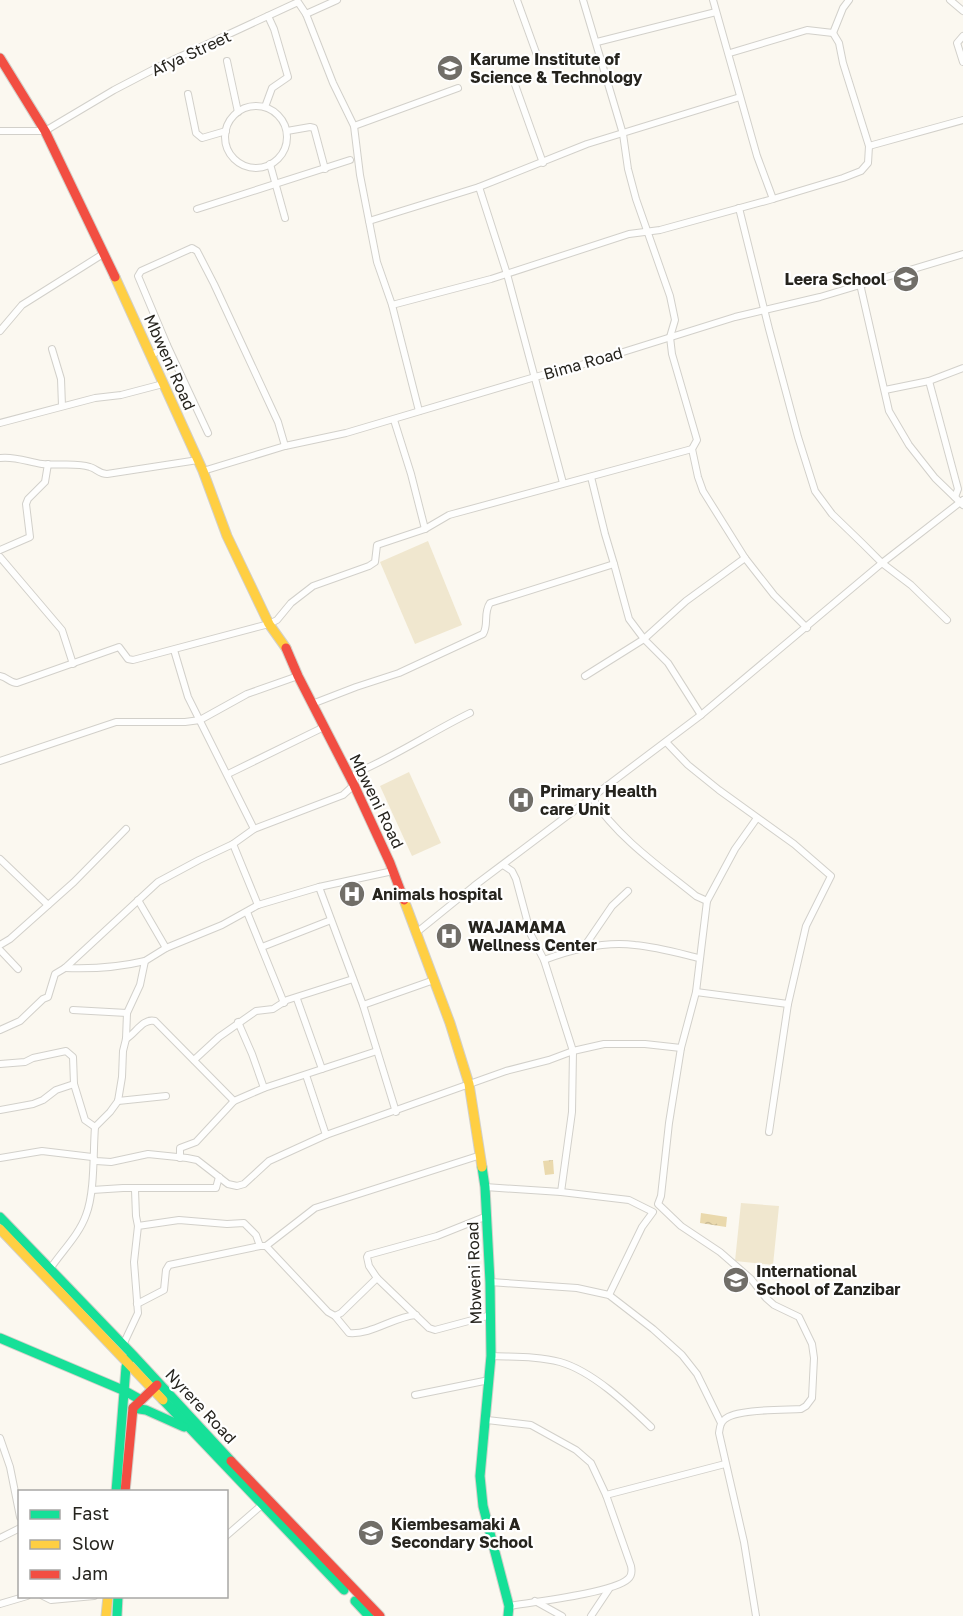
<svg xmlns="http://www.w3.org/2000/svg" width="963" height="1616" font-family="'Golos Text',sans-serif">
	<defs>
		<pattern id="water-ripples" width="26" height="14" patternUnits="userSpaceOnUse" patternTransform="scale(1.5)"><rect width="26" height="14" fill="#ead9ad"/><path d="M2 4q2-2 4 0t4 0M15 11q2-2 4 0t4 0" fill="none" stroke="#c9ba94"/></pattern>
	</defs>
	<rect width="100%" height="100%" fill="#fbf8f0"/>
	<!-- grass -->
	<g fill="#f0e7cf">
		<polygon points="428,541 462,625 415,644 380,562"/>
		<polygon points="409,772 441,843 412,856 380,786"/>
		<polygon points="741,1203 779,1206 773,1265 735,1261"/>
	</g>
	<!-- water -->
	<g fill="url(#water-ripples)">
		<polygon points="553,1160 554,1174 545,1175 543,1161"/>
		<polygon points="701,1213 727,1217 726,1227 700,1223"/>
	</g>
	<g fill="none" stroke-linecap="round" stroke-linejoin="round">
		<!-- street casing -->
		<g stroke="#d2d0ca" stroke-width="8">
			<g id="street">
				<polyline points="517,0 538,58"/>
				<polyline points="583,0 623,134 628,169 636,199 670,296 675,320 670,337 672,354 697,440 692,449 698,477 703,491 745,558 774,595 807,628"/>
				<polyline points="950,0 963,11"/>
				<polyline points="306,14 333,83 354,126 360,175 377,262 392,305 419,411"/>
				<polyline points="963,36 957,43 963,62"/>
				<polyline points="597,42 716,12"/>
				<polyline points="730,53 807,30 833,33 843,8 849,0"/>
				<polyline points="227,61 238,112"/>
				<polyline points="513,79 543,163"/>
				<polyline points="188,94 196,133 202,138 226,131"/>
				<circle cx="256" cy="137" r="31"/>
				<polyline points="265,107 272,88 288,77 274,29 268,16"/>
				<polyline points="354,126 458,88"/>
				<polyline points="0,131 45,131 114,90 160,66 298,2 306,14 337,0"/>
				<polyline points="287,131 310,127 314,128 325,169"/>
				<polyline points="869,146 963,120"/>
				<polyline points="270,164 285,218"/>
				<polyline points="479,187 507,274 563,483"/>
				<polyline points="773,199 843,178 861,171 868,163 869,146 843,63 839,43 833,33"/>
				<polyline points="739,208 769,329 798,437 815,491 832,514 863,544 882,563 911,585 947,620"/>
				<polyline points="197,209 350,160"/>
				<polyline points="369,221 479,187 587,144 740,97"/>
				<polyline points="860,284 889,411 909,445 935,478 963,505"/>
				<polyline points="392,305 491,279 629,234 660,230 773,199 757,156 713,0"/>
				<polyline points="0,331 22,305 103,254"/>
				<polyline points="167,345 208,433"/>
				<polyline points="52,349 61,379 62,406"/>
				<polyline points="151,356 167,345 138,276 141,271 192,248 197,251 214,284 278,422 285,446"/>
				<polyline points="929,381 958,489 955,497"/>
				<polyline points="885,390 929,381 963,368"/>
				<polyline points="394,420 411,474 425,529"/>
				<polyline points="0,423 95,398 121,395 163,384"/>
				<path d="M0 458C15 456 28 462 42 464 58 466 75 462 90 467 97 469 99 474 107 474L198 460"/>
				<polyline points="203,471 285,446 346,433 535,377 588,363 735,317 820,297 963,254"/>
				<polyline points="591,477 605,534 614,564"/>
				<polyline points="0,550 30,537 26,504 28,499 45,482 48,464"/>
				<polyline points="0,557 62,630 73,664"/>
				<polyline points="174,650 188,697 254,829"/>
				<path d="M0 676C7 677 10 683 17 683L119 647 128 659 133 660 269 624 277 620 291 603 313 586 369 566 375 562 377 545 425 529 449 515 692 449"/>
				<polyline points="585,676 644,639 686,601 745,558"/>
				<path d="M312 704 356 687 399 673 483 634C489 625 483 613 490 603L614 564 629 619 644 639 668 663 701 715"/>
				<polyline points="666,742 688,765 719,790 794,844 831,876 806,926 788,1004 769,1132"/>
				<polyline points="0,761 116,722 185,722 200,720 247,694 298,676"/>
				<polyline points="228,774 324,727"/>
				<path d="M592 798C618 838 660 867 696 896L707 901"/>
				<polyline points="233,844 258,905"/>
				<polyline points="0,859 48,905"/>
				<polyline points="503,865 512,871 516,879 531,935 544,960 573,1051 572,1112 561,1192"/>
				<polyline points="319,887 363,1005 396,1112"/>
				<polyline points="138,900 166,948"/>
				<polyline points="247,912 284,1003"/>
				<polyline points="416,933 474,886 701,715 882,563 963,500"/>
				<polyline points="0,945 10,939 74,882 126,829"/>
				<polyline points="262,947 331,920"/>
				<polyline points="584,947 612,906 628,891"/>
				<polyline points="0,950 18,969"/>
				<path d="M544 960C573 949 604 941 635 945 657 947 678 953 699 958"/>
				<path d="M65 968C90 969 120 967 145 961"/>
				<polyline points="696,992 788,1004"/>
				<polyline points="297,999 322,1069"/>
				<polyline points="363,1005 434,980"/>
				<polyline points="73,1010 127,1013"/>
				<polyline points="238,1022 252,1054 264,1088"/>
				<path d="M0 1030 20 1021 43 999 48 997 55 974 65 968 158 882 199 860 233 844 254 829 343 795 354 785 356 773C396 756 431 732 470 713"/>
				<path d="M126 1039C136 1033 143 1018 155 1021L234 1101"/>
				<polyline points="194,1060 219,1037 256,1011 273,1009 287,1000 353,979"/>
				<polyline points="0,1064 25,1062 33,1058 66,1051 73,1057 74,1084 85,1120 95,1127"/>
				<polyline points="306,1075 326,1135"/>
				<polyline points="118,1101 166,1096"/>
				<polyline points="0,1110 33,1104 43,1100 56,1090 74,1084"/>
				<polyline points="0,1158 42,1151 92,1157 96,1161 111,1162 148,1154 187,1158 197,1160 228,1184 237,1186 244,1184 269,1161 326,1135 506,1071 549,1060 573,1051 604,1044 645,1044 681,1048"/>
				<polyline points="180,1158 180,1148 196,1142 234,1101 264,1088 377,1051"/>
				<polyline points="485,1187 561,1192 629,1200 653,1212 642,1227 609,1295"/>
				<polyline points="92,1190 123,1188 216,1188 219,1177"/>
				<polyline points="135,1190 136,1216 138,1226"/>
				<path d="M266 1246 328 1312 335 1316 349 1333C372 1335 393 1317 416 1315"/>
				<path d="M50 1269C62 1251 79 1235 86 1215 95 1192 93 1152 95 1127L110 1112 118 1101 122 1077 123 1051 126 1039 127 1013 140 985 145 961 166 948 222 925 258 905 319 887 393 871"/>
				<polyline points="377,1278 369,1266 367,1257 368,1255 437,1236 487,1216"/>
				<polyline points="490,1282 577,1288 609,1295 653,1329 682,1355 697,1374 721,1423"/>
				<polyline points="137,1304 164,1290 166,1270 169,1265 260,1246"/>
				<polyline points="335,1316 341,1313 377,1278 429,1328 435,1330 491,1315"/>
				<polyline points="123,1345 138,1313 134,1262 138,1226 179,1220 227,1224 244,1223 256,1235 260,1246 266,1246 315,1208 481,1155"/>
				<path d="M491 1356C514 1357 538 1356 560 1362 592 1371 627 1404 651 1427"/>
				<polyline points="415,1395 489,1380"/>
				<path d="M487 1420 531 1425 576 1450 591 1463 606 1495 631 1566C632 1571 632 1576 628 1579 613 1593 533 1602 509 1606"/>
				<polyline points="0,1438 10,1467 20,1517"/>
				<polyline points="606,1495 725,1464"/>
				<polyline points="226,1536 263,1504"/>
				<polyline points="0,1538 20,1528"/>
				<polyline points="43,1596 51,1600 94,1596"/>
				<polyline points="535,1601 562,1616"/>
				<polyline points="0,1604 27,1596"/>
				<polyline points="591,1616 609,1589"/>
				<path d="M756 1616 744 1542 719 1433C720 1427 720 1423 725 1419 736 1409 784 1410 801 1409L806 1406 812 1398 814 1358 812 1344 799 1317 774 1305 766 1298 751 1279 720 1252 681 1226 658 1204 661 1196 669 1123 681 1048 696 992 707 901 735 849 757 818"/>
			</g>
		</g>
		<!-- fast casing -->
		<g stroke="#d2d0ca" stroke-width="11">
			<g id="fast">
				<polyline points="482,1167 485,1187 490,1282 491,1356 480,1476 483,1506 509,1606 508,1616"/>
				<polyline points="0,1217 133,1355 231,1461"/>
				<polyline points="0,1338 125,1391 141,1400"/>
				<polyline points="163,1400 344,1590"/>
				<polyline points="133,1408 146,1410 184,1427"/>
				<polyline points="116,1492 126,1367 130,1358"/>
				<polyline points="355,1601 369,1616"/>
				<polyline points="117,1616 118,1596"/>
			</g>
		</g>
		<!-- slow casing -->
		<g stroke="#d2d0ca" stroke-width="11">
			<g id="slow">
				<polyline points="115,277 203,471 227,536 269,624 286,648"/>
				<polyline points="404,900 450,1023 469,1084 482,1167"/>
				<polyline points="0,1229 163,1400"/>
				<polyline points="106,1616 108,1596"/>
			</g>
		</g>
		<!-- jam casing -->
		<g stroke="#d2d0ca" stroke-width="11">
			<g id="jam">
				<polyline points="0,58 45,131 115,277"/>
				<polyline points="286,648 298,676 354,785 390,863 404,900"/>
				<polyline points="231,1461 380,1616"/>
				<polyline points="125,1492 133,1408 157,1385"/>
			</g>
		</g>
		<!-- street -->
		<use href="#street" stroke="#fefefd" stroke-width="6"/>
		<!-- fast -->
		<use href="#fast" stroke="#16e098" stroke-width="9"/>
		<!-- slow -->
		<use href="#slow" stroke="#ffcf43" stroke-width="9"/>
		<!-- jam -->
		<use href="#jam" stroke="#f24e42" stroke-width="9"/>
	</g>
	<!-- icons -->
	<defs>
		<g id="university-disc" transform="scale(1.35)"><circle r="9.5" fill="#716e68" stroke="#fff"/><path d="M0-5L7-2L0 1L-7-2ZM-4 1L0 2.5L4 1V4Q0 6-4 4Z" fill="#fff"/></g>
		<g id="school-disc" transform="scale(1.35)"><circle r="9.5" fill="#716e68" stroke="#fff"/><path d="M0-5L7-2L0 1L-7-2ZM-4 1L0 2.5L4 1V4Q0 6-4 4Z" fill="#fff"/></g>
		<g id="hospital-disc" transform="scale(1.35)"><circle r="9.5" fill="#716e68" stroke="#fff"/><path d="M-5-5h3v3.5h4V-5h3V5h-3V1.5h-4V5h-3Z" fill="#fff"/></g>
	</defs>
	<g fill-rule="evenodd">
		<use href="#university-disc" x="450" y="68"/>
		<use href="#school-disc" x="906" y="279"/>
		<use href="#hospital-disc" x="521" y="800"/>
		<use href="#hospital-disc" x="352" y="894"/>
		<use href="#hospital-disc" x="449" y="936"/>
		<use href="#school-disc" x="736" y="1280"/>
		<use href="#school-disc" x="371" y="1533"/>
	</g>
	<g text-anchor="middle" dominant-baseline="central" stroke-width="4.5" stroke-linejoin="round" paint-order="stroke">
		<!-- street labels -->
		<g font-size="16" fill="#26241e" stroke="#fff">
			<text transform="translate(191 53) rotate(-25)">Afya Street</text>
			<text transform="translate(170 362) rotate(66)">Mbweni Road</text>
			<text transform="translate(583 363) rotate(-16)">Bima Road</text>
			<text transform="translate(377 801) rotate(64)">Mbweni Road</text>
			<text transform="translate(474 1273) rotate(-92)">Mbweni Road</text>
			<text transform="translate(201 1406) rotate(47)">Nyrere Road</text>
		</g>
		<!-- poi labels -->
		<g font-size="16" font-weight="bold" fill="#26241e" stroke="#fff" text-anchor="start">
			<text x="470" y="59">Karume Institute of<tspan x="470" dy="18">Science &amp; Technology</tspan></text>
			<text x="886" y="279" text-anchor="end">Leera School</text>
			<text x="540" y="791">Primary Health<tspan x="540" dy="18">care Unit</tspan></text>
			<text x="372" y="894">Animals hospital</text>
			<text x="468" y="927">WAJAMAMA<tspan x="468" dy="18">Wellness Center</tspan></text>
			<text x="756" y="1271">International<tspan x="756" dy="18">School of Zanzibar</tspan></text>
			<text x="391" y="1524">Kiembesamaki A<tspan x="391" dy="18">Secondary School</tspan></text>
		</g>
	</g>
	<!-- legend -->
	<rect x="18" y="1490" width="210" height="108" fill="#ffffff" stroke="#a8a7a5" stroke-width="1.5"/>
	<rect x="30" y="1510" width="30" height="9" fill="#16e098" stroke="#a8a7a5" stroke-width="1.5"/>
	<text x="72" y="1520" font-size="18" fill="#26241e">Fast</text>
	<rect x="30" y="1540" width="30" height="9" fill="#ffcf43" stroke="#a8a7a5" stroke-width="1.5"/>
	<text x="72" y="1550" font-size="18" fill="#26241e">Slow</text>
	<rect x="30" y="1570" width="30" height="9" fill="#f24e42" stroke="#a8a7a5" stroke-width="1.5"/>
	<text x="72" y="1580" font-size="18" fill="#26241e">Jam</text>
</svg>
